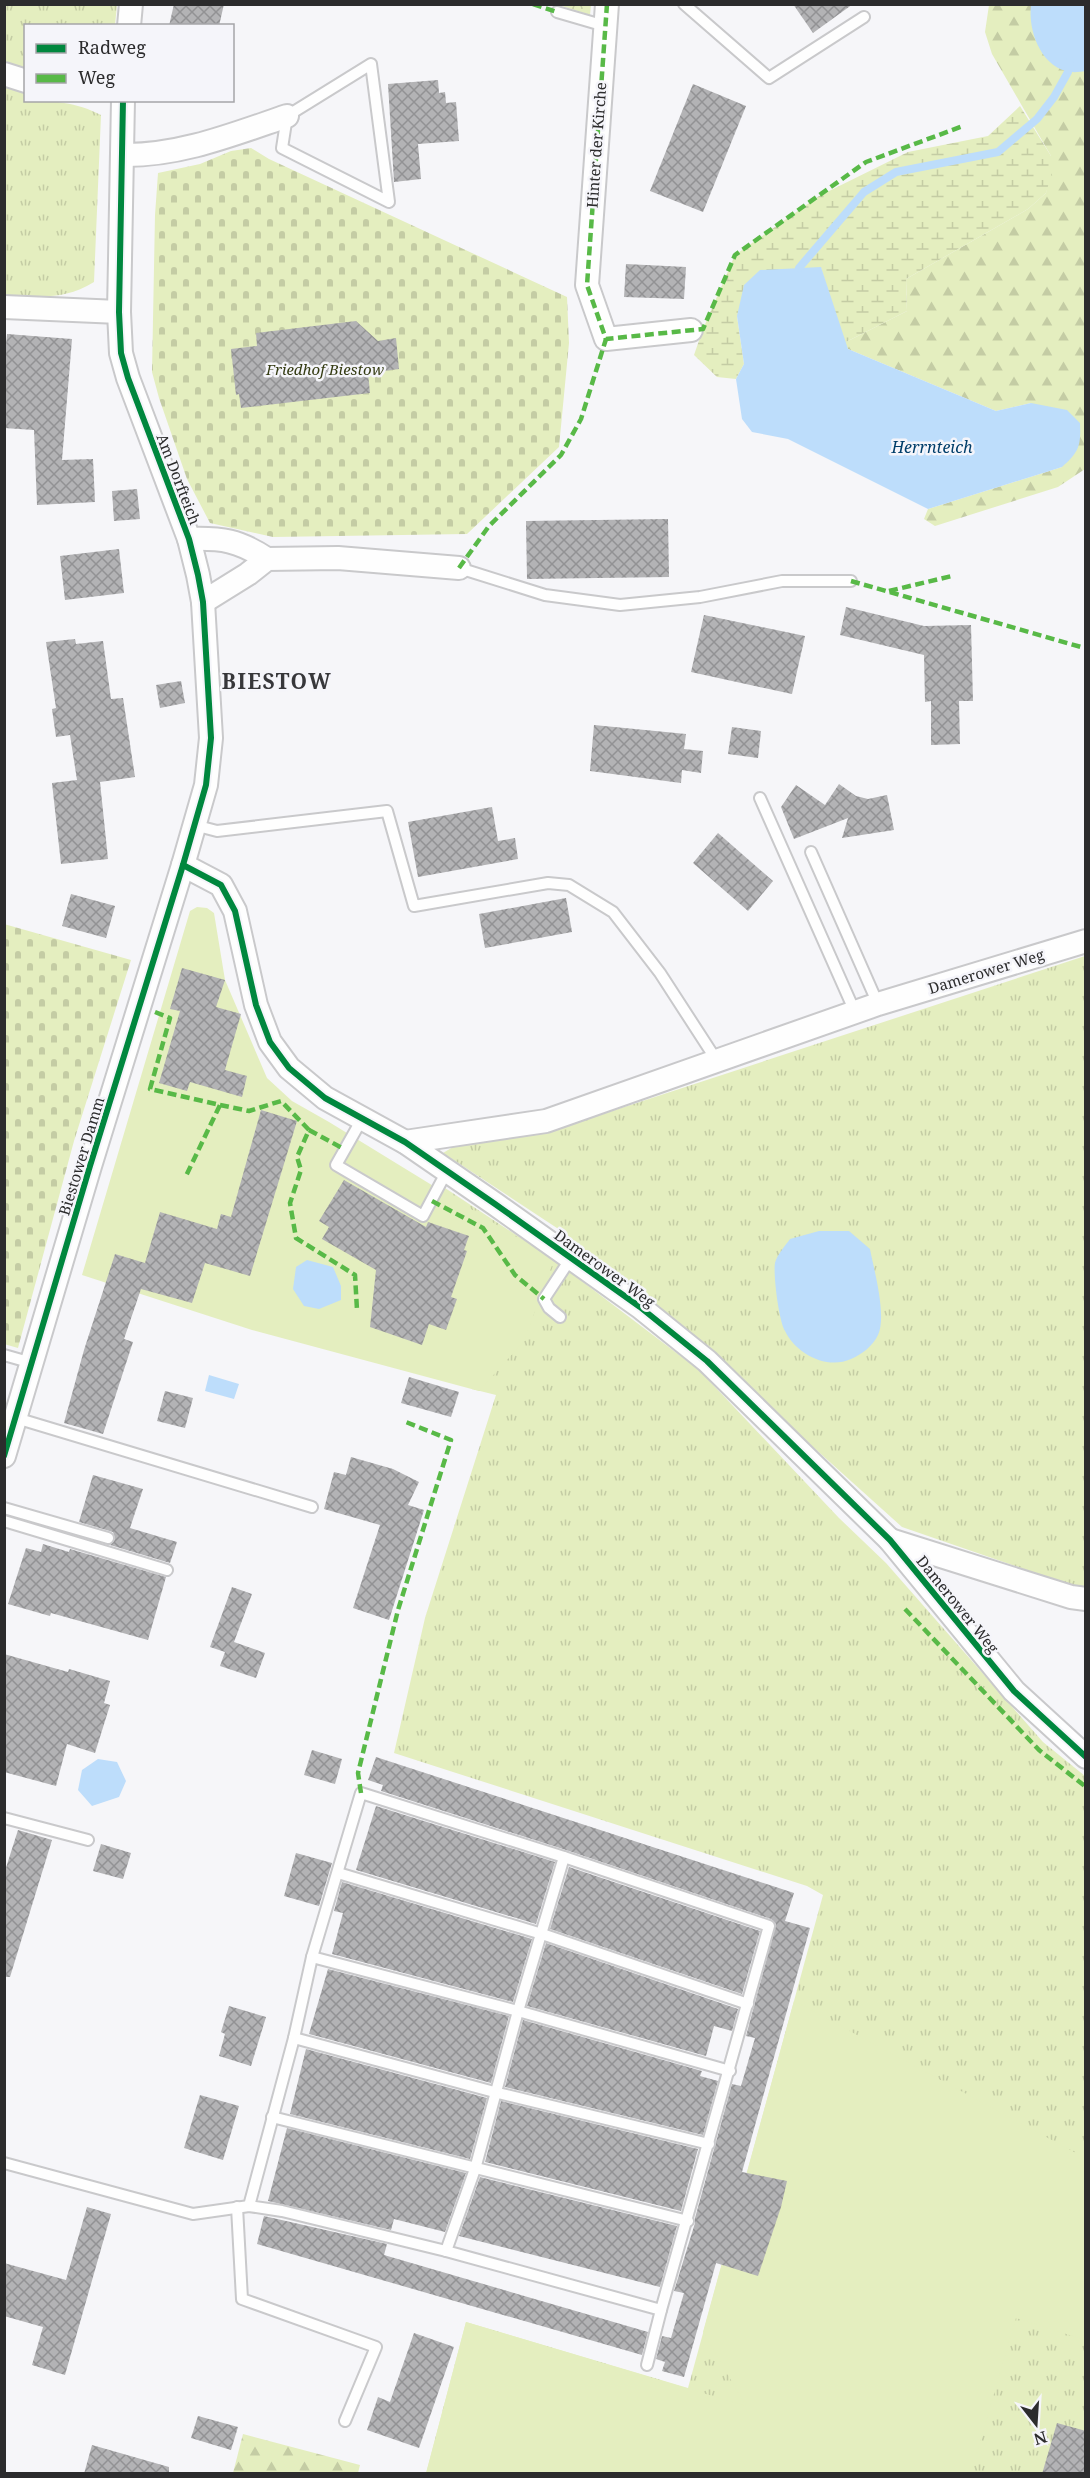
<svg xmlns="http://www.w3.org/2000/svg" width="1090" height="2478" font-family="'Noto Serif',serif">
	<defs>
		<pattern id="grass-tufts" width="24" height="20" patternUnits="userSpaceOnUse" patternTransform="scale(1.5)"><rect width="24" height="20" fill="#e4eebf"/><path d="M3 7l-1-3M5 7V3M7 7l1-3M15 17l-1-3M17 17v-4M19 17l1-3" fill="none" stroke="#c4cca4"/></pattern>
		<pattern id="forest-firs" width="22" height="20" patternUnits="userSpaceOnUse" patternTransform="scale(1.5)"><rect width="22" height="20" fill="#e4eebf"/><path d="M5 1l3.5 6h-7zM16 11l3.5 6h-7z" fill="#c4cca4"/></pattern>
		<pattern id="wetland-marsh" width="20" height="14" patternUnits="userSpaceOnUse" patternTransform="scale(1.5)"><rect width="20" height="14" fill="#e4eebf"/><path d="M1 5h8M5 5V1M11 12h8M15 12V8" fill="none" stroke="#c4cca4"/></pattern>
		<pattern id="cemetery-stones" width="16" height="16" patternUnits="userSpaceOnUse" patternTransform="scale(1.5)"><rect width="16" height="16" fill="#e4eebf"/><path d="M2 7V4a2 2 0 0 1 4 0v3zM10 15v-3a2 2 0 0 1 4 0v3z" fill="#c4cca4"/></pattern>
		<pattern id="park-crowns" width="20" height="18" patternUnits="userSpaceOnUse" patternTransform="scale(1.5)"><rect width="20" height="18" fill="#e4eebf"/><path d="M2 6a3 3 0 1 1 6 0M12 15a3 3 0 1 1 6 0" fill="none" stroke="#c4cca4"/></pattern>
		<pattern id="building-cross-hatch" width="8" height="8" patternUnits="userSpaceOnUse" patternTransform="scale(1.5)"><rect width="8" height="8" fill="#b3b3b5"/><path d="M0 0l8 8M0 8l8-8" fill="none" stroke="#929294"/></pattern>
	</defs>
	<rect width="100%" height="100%" fill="#f6f6f9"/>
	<!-- grass -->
	<g fill="url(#grass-tufts)">
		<polygon points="5,5 117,5 115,25 26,26 25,70 5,62"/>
		<path d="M4 84 25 91 26 100C53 101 76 102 101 115L94 282C63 301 40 296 5 295Z"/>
		<polygon points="1085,956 1085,1588 1076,1587 902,1527 713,1357 566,1234 443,1153 453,1147 554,1130"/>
		<polygon points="445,1188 554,1260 699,1370 839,1518 886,1563 1043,1742 1085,1776 1085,2473 426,2473 466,2322 688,2388 823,1895 807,1886 394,1753 425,1618 496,1395 472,1389 473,1381 429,1220"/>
	</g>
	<!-- forest -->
	<g fill="url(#forest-firs)">
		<polygon points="989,5 1085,5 1085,469 1058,487 935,526 924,519 928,509 1062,467 1031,403 996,411 848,349 844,343 907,311 906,279 1028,209 1046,193 1051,156 992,54 985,32"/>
		<polygon points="243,2434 360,2465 358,2473 233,2473"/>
	</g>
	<!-- wetland -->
	<polygon fill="url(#wetland-marsh)" points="1020,106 1051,156 1051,176 1046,193 1028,209 906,279 907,311 844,343 821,268 737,316 744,364 736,379 717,377 694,355 703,329 735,255 819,196 908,152 988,136"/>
	<!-- cemetery -->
	<g fill="url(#cemetery-stones)">
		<polygon points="251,148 269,159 567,297 569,343 559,447 467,534 273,537 210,523 187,479 159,398 152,372 155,215 158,173 200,164 231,151"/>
		<polygon points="4,924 131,960 74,1141 18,1348 4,1344"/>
	</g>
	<!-- park -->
	<polygon fill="url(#park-crowns)" points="562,5 591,5 590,15 562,6"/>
	<!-- garden -->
	<g fill="#e4eebf">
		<polygon points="197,907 207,908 214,913 225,980 267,1078 292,1101 329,1122 554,1260 524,1341 479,1391 252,1330 82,1275 190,911"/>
		<polygon points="794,2001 1085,2158 1085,2340 1016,2318 971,2473 426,2474 466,2322 746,2406 703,2332"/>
	</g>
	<!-- water -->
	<g fill="#bdddfb">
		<path d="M1031 5H1085V71C1080 72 1072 73 1066 71 1040 64 1028 30 1031 5Z"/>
		<path d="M821 267 848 349 996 411 1031 403 1067 410 1080 423C1081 446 1079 452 1062 467L928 509 788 439 752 432 742 419 736 379 744 364 737 316 744 285 760 270Z"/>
		<path d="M819 1231H849L870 1249C874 1270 887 1316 878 1335 873 1346 861 1355 851 1359 827 1370 796 1354 785 1331 779 1321 773 1275 775 1263 777 1255 785 1246 790 1239Z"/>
		<polygon points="307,1260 333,1267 341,1286 341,1300 319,1309 304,1306 293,1289 296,1267"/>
		<polygon points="209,1375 239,1384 234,1399 205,1391"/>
		<polygon points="98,1759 117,1762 126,1781 119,1797 92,1806 78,1790 82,1770"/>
	</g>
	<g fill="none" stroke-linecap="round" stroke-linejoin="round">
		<!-- stream -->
		<polyline stroke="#bdddfb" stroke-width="8" points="799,268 864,192 896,172 998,152 1037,119 1054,97 1068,72 1070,61"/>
	</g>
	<!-- building -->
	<g fill="url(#building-cross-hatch)">
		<polygon points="174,4 224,4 219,26 169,26"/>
		<polygon points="793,4 853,4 813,33"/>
		<polygon points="438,80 439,93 445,92 446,103 456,102 459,141 418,144 421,179 394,182 388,84"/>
		<polygon points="693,84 746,106 703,212 650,191"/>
		<polygon points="626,264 686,267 684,299 624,297"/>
		<polygon points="356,321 378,341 396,338 399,369 368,373 370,393 241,408 239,394 236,395 231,349 257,346 256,333"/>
		<polygon points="7,334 72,339 62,460 93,459 95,502 37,505 34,430 4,428 4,364"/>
		<polygon points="137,489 140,519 114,521 112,491"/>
		<polygon points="668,519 669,577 527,579 526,521"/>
		<polygon points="119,549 124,593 65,600 60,556"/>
		<polygon points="846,607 924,626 971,625 973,701 959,701 960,744 931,745 931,701 925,702 924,655 840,635"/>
		<polygon points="704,615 805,636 792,694 691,672"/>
		<polygon points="75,639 76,644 103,641 111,699 123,698 135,777 100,782 108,859 61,864 52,783 77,780 70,735 56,737 52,709 56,708 46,642"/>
		<polygon points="181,681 185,703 160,708 156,685"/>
		<polygon points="594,725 686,734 684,749 703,751 701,773 682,770 681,783 590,771"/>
		<polygon points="732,727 761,731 758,758 728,754"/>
		<polygon points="839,784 856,796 868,799 887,795 894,830 842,838 848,818 794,839 781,807 796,785 825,805"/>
		<polygon points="492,807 498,841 515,838 518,859 418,877 408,822"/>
		<polygon points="718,833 773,881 748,911 693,863"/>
		<polygon points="71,894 115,906 106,938 62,926"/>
		<polygon points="566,898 572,932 485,948 479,914"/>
		<polygon points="182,968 225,980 216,1007 241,1014 225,1070 247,1076 242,1097 190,1082 187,1091 159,1083 180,1011 170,1009"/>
		<polygon points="261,1110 297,1121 250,1276 205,1263 192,1303 141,1289 124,1339 133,1342 103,1434 64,1423 84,1350 115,1254 145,1263 160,1212 217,1229 221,1214 231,1217"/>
		<polygon points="344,1180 426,1227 428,1222 469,1236 464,1250 467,1251 451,1297 457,1299 446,1330 429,1324 422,1345 370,1327 376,1270 322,1239 329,1227 319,1221"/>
		<polygon points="409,1377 459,1392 451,1417 401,1403"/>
		<polygon points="165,1391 193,1398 185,1428 157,1421"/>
		<polygon points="351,1457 393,1469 419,1482 408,1505 424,1510 389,1620 353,1608 380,1525 324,1509 334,1472 346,1475"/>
		<polygon points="93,1475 143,1489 130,1528 177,1542 170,1563 110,1545 115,1539 113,1532 79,1522"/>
		<polygon points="43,1544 69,1552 70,1549 166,1577 148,1640 51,1613 50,1616 8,1604 26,1548 41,1552"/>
		<polygon points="232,1587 252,1594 234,1642 265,1653 256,1678 220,1666 225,1652 210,1647"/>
		<polygon points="4,1654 68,1672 69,1669 110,1681 104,1703 110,1705 95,1753 67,1744 56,1786 4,1772"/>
		<polygon points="312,1750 342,1759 335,1784 304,1775"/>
		<polygon points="376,1757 794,1893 785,1921 810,1928 742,2172 787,2181 781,2207 758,2276 716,2263 684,2377 662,2371 665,2362 656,2359 662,2336 671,2338 684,2293 674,2291 695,2223 695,2218 732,2084 741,2086 755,2038 746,2036 776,1924 771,1919 566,1850 381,1791 383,1785 368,1780"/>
		<polygon points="376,1806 555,1862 536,1924 356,1870"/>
		<polygon points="18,1830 52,1840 10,1977 4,1977 4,1874"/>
		<polygon points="101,1844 131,1853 123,1879 93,1871"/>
		<polygon points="296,1853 332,1863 319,1906 284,1896"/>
		<polygon points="569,1867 760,1931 742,1994 550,1929"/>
		<polygon points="342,1882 532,1939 513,2002 332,1954 343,1913 334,1911"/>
		<polygon points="546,1943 738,2009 732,2031 714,2026 706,2056 527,2006"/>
		<polygon points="328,1969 509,2016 491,2083 309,2034"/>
		<polygon points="229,2006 266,2017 251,2066 219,2056 225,2034 221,2032"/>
		<polygon points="523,2020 702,2071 700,2076 718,2081 703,2135 505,2087"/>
		<polygon points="306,2049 487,2098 470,2159 290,2114"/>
		<polygon points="200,2095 239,2106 223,2160 184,2148"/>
		<polygon points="501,2101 698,2149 681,2211 485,2162"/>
		<polygon points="287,2128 466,2173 445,2232 394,2219 391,2230 268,2201"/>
		<polygon points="480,2177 677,2226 660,2287 459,2236"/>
		<polygon points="87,2207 111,2214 65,2375 32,2365 43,2327 4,2316 4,2263 66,2280"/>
		<polygon points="264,2216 387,2244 384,2255 648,2332 642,2355 257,2244"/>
		<polygon points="414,2333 454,2347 419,2448 367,2430 378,2397 390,2402"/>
		<polygon points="198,2416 238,2427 231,2450 191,2438"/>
		<polygon points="1057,2423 1086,2431 1086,2474 1042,2474"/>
		<polygon points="92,2445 169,2467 169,2474 84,2474"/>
	</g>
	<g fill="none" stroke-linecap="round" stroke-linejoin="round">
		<!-- service casing -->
		<g stroke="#c9c9cb" stroke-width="14">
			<g id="service">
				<polyline points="684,4 769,78 864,17"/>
				<polyline points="557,12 605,26"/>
				<polygon points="371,64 389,202 282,148 287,116"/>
				<polyline points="459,568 545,595 620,605 700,597 782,581 851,581"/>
				<polyline points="760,798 855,1012"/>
				<polyline points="194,825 217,831 387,811 414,906 548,883 569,885 613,912 660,973 717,1061"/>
				<polyline points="811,852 878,1004"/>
				<polyline points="362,1119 336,1165 423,1216 447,1171"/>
				<polyline points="560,1317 549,1308 544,1299 571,1258"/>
				<polyline points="4,1355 32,1363"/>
				<polyline points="16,1418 312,1507"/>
				<polyline points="4,1508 108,1538"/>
				<polyline points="4,1521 167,1570"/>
				<polyline points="4,1818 88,1840"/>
				<polyline points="338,1873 542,1934 748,2004"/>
				<polyline points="312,1957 518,2011 730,2071"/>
				<polyline points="294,2038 498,2093 709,2144"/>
				<polyline points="272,2117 688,2221"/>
				<polyline points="4,2163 193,2214 249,2206 282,2211 446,2251 661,2310 769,1926 564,1857 361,1793 312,1957 294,2038 249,2206"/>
				<polyline points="237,2207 242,2299 376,2347 345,2421"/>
				<polyline points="446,2251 475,2169 518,2011 564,1857"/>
				<polyline points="647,2365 661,2310"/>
			</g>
		</g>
		<!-- minor casing -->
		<g stroke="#c9c9cb" stroke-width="26">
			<g id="minor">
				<polyline points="607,4 587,285 606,339 691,330"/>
				<polyline points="129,26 131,4"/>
				<polyline points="4,74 26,81"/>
				<path d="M122 155C180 156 234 134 287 116"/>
				<polyline points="4,307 119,312"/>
				<path d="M189 539C222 538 238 540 267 559"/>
				<polyline points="203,602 248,574 267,559 338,558 459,568"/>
				<polyline points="183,865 221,885 235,911 256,1005 270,1042 289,1068 325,1098 405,1142 495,1204 640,1307 707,1361 890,1540 1014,1691 1086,1757"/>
				<polyline points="405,1142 546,1121 878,1004 1086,941"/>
				<polyline points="4,1456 90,1166 183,865 206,785 211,738 203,602 198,575 189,539 128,378 121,353 119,312 123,100"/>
				<polyline points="890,1540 1071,1597 1086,1599"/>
			</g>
		</g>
		<!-- service -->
		<use href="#service" stroke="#fefefe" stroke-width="10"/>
		<!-- minor -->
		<use href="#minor" stroke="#fefefe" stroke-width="22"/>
		<!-- quiet -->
		<g stroke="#58b947" stroke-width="4.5" stroke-dasharray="9 4.5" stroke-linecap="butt">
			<polyline points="533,4 557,12"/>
			<polyline points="607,4 587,285 606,339 703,329 735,255 866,162 963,126"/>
			<polyline points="459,568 489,526 561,455 581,419 606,339"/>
			<polyline points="851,581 1081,647"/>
			<polyline points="889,591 952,576"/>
			<polyline points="155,1012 170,1018 150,1089 220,1105 185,1178"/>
			<polyline points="220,1105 249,1111 281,1101 309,1130 297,1157 301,1170 290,1203 296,1238 355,1275 357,1310"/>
			<polyline points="309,1130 344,1149"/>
			<polyline points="432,1201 483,1228 515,1275 544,1299"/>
			<polyline points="905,1609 1039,1750 1086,1787"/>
			<polyline points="361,1793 358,1773 398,1610 451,1440 406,1422"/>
		</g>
		<!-- cycleway casing -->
		<g stroke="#f5f5fa" stroke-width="10">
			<g id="cycleway">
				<polyline points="183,865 221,885 235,911 256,1005 270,1042 289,1068 325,1098 405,1142 495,1204 640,1307 707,1361 890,1540 1014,1691 1086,1757"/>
				<polyline points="4,1456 90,1166 183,865 206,785 211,738 203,602 198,575 189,539 128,378 121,353 119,312 123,100"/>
			</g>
		</g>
		<!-- cycleway -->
		<use href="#cycleway" stroke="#00873e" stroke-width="6"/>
	</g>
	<g text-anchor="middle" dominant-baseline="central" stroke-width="5" stroke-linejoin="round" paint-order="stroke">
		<!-- street labels -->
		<g font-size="15" fill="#2c2c2d" stroke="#f5f5fa">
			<text transform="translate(596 145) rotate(-86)">Hinter der Kirche</text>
			<text transform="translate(179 479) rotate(69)">Am Dorfteich</text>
			<text transform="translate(986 971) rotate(-17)">Damerower Weg</text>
			<text transform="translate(81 1156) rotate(-73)">Biestower Damm</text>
			<text transform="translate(605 1268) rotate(36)">Damerower Weg</text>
			<text transform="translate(958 1604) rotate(51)">Damerower Weg</text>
		</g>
		<!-- park labels -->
		<g font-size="15" font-style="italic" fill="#343b12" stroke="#f5f5fa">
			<text x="325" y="369">Friedhof Biestow</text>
		</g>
		<!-- water labels -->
		<g font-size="16" font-style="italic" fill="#003e6a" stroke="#f5f5fa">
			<text x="932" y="447">Herrnteich</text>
		</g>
		<!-- district labels -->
		<g font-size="21" font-weight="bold" letter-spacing="1.5" fill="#37373a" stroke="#f5f5fa">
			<text x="277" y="681">BIESTOW</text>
		</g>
	</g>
	<!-- border -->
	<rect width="1090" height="2478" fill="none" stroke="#2c2c2d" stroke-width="12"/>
	<!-- legend -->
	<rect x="24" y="24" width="210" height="78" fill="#f5f5fa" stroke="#a5a5a8" stroke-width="1.5"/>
	<rect x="36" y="44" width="30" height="9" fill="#00873e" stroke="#a5a5a8" stroke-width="1.5"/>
	<text x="78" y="54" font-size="18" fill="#2c2c2d">Radweg</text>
	<rect x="36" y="74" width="30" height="9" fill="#58b947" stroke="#a5a5a8" stroke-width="1.5"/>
	<text x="78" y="84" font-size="18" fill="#2c2c2d">Weg</text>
	<!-- north arrow -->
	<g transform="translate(1036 2424) rotate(163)" stroke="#f5f5fa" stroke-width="4.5" paint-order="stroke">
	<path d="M0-4.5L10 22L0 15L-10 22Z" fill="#2c2c2d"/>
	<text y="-9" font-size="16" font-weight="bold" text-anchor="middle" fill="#2c2c2d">N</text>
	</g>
</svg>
